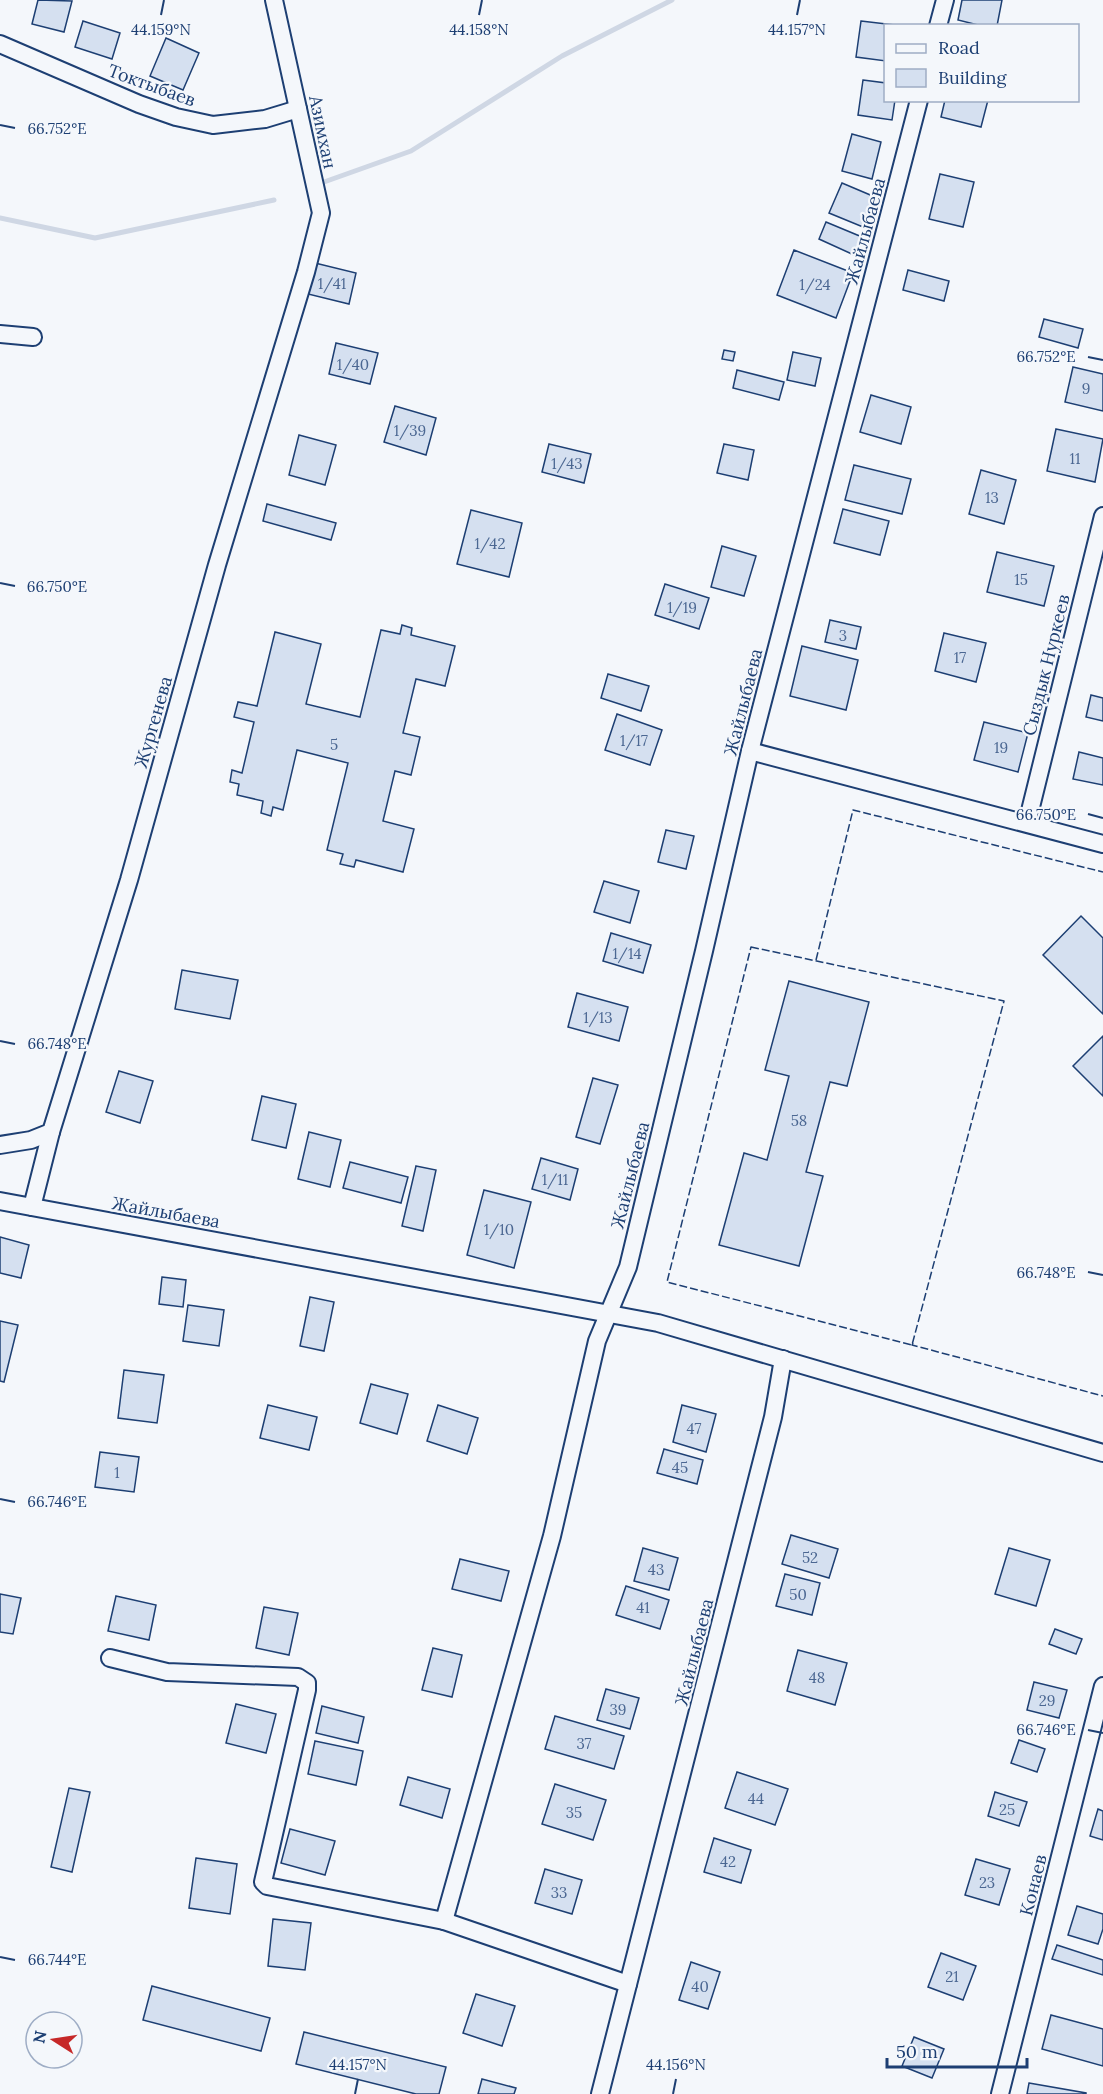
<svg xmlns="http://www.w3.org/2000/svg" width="1103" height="2094" font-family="Lora,serif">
	<rect width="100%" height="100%" fill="#f4f7fb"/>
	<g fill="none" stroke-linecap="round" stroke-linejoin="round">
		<!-- stream -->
		<g stroke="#cfd7e4" stroke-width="5">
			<polyline points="324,182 411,151 562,56 672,0"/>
			<polyline points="0,218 95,238 274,200"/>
		</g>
	</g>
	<!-- building -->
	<g fill="#d5e0f0" stroke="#1d3f73" stroke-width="1.5">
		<polygon points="38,0 72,1 64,32 32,24"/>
		<polygon points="962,0 1002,0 997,26 982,26 958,20"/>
		<polygon points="83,21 120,33 112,59 75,47"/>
		<polygon points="861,21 895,25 886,26 886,61 856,57"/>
		<polygon points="166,38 199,53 183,90 150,76"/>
		<polygon points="863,80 886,83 886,100 895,100 892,120 858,115"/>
		<polygon points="945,100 988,100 981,127 941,117"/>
		<polygon points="852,134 881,142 872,179 842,171"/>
		<polygon points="940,174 974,182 963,227 929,219"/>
		<polygon points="842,183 875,197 863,227 829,213"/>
		<polygon points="826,222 862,237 854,255 819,239"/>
		<polygon points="794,250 853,273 836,318 777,295"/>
		<polygon points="315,263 356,273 349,304 308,294"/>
		<polygon points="908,270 949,281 944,301 903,290"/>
		<polygon points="1044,319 1083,329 1078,348 1039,337"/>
		<polygon points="336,343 378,353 370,384 329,374"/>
		<polygon points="724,350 735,352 733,361 722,359"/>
		<polygon points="793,352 821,358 815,386 787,380"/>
		<polygon points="1073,367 1103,374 1103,411 1065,402"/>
		<polygon points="737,370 784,382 779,400 733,388"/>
		<polygon points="871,395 911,407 901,444 860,432"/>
		<polygon points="395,406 436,418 426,455 384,442"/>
		<polygon points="1056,429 1103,439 1095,482 1047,471"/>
		<polygon points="299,435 336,445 325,485 289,475"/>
		<polygon points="549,444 591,454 584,483 542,472"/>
		<polygon points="724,444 754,450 748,480 717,473"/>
		<polygon points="854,465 911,479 902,514 845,500"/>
		<polygon points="981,470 1016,480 1004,524 969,514"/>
		<polygon points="267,504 336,523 331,540 263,521"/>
		<polygon points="843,509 889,521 880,555 834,543"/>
		<polygon points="471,510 522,523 509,577 457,564"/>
		<polygon points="722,546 756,556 744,596 711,587"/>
		<polygon points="997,552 1054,566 1044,606 987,592"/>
		<polygon points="665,584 709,598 699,629 655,615"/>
		<polygon points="830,620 861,627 856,649 825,642"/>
		<polygon points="402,625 412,628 411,635 455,646 445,686 416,679 403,733 420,737 411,775 395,771 383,821 414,829 403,872 356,860 354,867 340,864 343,854 327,850 348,763 297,750 283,810 273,807 271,816 261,813 263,801 237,795 239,784 230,782 232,770 242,773 254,722 234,717 238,702 257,706 275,632 321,644 306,704 360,717 381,630 400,634"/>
		<polygon points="944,633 986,643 976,682 935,671"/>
		<polygon points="802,646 858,660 846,710 790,696"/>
		<polygon points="608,674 649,686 641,711 601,698"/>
		<polygon points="1091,695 1103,698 1103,721 1086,717"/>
		<polygon points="617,714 662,730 650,765 605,750"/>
		<polygon points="984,722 1028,733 1018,772 974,760"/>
		<polygon points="1079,752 1103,758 1103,785 1073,779"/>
		<polygon points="666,830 694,836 686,869 658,862"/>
		<polygon points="604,881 639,891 630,923 594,912"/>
		<polygon points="1081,916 1103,938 1103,1014 1043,955"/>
		<polygon points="611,933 651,945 643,973 603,961"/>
		<polygon points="182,970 238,980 230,1019 175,1009"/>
		<polygon points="789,981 869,1002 847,1086 830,1082 806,1172 823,1176 799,1266 719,1245 744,1153 767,1160 789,1076 765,1070"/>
		<polygon points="577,993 628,1007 619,1041 568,1027"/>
		<polygon points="1103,1036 1103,1096 1073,1066"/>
		<polygon points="119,1071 153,1081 140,1123 106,1112"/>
		<polygon points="593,1078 618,1085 600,1144 576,1137"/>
		<polygon points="262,1096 296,1104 286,1148 252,1140"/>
		<polygon points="309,1132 341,1140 330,1187 298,1179"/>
		<polygon points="541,1158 578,1169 570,1200 532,1189"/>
		<polygon points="350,1162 408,1177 401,1203 343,1188"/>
		<polygon points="416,1166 436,1170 423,1231 402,1226"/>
		<polygon points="484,1190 531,1202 514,1268 467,1255"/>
		<polygon points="0,1237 29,1245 21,1278 0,1273"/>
		<polygon points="162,1277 186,1280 183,1307 159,1304"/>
		<polygon points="310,1297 334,1302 324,1351 300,1346"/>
		<polygon points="188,1305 224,1310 219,1346 183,1341"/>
		<polygon points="0,1321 18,1325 4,1382 0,1381"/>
		<polygon points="124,1370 164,1375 157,1423 118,1418"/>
		<polygon points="371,1384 408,1394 397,1434 360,1423"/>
		<polygon points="268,1405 317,1417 309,1450 260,1438"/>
		<polygon points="438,1405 478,1418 467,1454 427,1441"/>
		<polygon points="682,1405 716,1414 706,1452 673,1442"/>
		<polygon points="664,1449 703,1460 697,1484 657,1473"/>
		<polygon points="100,1452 139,1457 134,1492 95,1487"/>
		<polygon points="791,1535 838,1549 829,1578 782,1564"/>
		<polygon points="643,1548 678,1558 669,1590 634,1581"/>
		<polygon points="1009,1548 1050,1560 1036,1606 995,1594"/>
		<polygon points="460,1559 509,1571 501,1601 452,1589"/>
		<polygon points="785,1574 820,1583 812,1615 776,1606"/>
		<polygon points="626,1586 669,1600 660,1629 616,1615"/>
		<polygon points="0,1594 21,1598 13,1634 0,1632"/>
		<polygon points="116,1596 156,1605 149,1640 108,1631"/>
		<polygon points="264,1607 298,1613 289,1655 256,1648"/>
		<polygon points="1055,1629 1082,1639 1076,1654 1049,1644"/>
		<polygon points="433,1648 462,1655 452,1697 422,1690"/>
		<polygon points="798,1650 847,1663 835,1705 787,1691"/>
		<polygon points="1034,1682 1067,1690 1059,1718 1027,1710"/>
		<polygon points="606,1689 639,1698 630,1729 597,1720"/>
		<polygon points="236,1704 276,1714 266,1753 226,1743"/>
		<polygon points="322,1706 364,1717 358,1743 316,1733"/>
		<polygon points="555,1716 624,1736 614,1769 545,1749"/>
		<polygon points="1019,1740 1045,1749 1037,1772 1011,1763"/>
		<polygon points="315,1741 363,1751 356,1785 308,1774"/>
		<polygon points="737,1772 788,1789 775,1825 725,1808"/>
		<polygon points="408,1777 450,1789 442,1818 400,1805"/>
		<polygon points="555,1784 606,1800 593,1840 542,1824"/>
		<polygon points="69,1788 90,1792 72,1872 51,1867"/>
		<polygon points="995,1792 1027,1802 1019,1826 988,1816"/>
		<polygon points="1098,1809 1103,1811 1103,1840 1090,1836"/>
		<polygon points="290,1829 335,1841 325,1875 281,1863"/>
		<polygon points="714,1838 751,1850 741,1883 704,1872"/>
		<polygon points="196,1858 237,1864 230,1914 189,1908"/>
		<polygon points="976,1859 1010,1869 999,1905 965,1895"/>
		<polygon points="545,1869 582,1880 572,1914 535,1903"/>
		<polygon points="1077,1906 1103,1914 1103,1929 1098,1944 1068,1935"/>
		<polygon points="273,1919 311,1923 305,1970 268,1966"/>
		<polygon points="1057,1945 1103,1960 1103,1975 1052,1959"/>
		<polygon points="941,1953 976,1966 963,2000 928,1987"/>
		<polygon points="691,1962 720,1972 708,2009 679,2000"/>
		<polygon points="152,1986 270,2018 261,2051 143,2020"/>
		<polygon points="476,1994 515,2006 502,2046 463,2033"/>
		<polygon points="1051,2015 1103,2029 1103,2066 1042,2049"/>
		<polygon points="304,2032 446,2067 439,2094 416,2094 296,2064"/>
		<polygon points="914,2037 944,2049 932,2078 902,2066"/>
		<polygon points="482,2079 516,2088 514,2094 478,2094"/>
		<polygon points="1029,2083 1086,2093 1086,2094 1027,2094"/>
	</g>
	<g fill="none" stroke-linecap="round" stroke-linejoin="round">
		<!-- minor casing -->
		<g stroke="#1d3f73" stroke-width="20">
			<g id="minor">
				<polyline points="938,26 945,0"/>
				<polyline points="0,44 139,104 176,117 213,125 265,119 298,109"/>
				<polyline points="0,334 33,337"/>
				<polyline points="750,751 1103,844"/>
				<polyline points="1027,823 1103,516"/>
				<polyline points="0,1145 31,1140 51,1132 129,880 217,565 306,272 321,213 274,0"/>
				<polyline points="0,1201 658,1323 1103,1453"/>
				<polyline points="32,1207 51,1132"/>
				<polyline points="110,1658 167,1672 298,1677 307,1683 307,1690 263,1882 267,1886 444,1921 628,1984"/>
				<polyline points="444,1921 552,1536 597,1341 628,1267 704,951 750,751 919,100"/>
				<polyline points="600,2094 773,1417 783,1359"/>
				<polyline points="1000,2094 1103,1686"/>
			</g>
		</g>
		<!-- minor -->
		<use href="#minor" stroke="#f4f7fb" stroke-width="16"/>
		<!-- fence -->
		<g stroke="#1d3f73" stroke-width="1.5" stroke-dasharray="8 3" stroke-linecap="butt">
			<polygon points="751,947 1004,1001 912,1345 667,1282"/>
			<polyline points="816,960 853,810 1103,872"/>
			<polyline points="913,1343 912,1345 1103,1396"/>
		</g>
	</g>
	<!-- ticks -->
	<path fill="none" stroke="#1d3f73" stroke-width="2" d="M161 15 164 0M479 15 482 0M797 15 800 0M0 125 15 128M1088 357 1103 360M0 583 15 586M1088 814 1103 818M0 1041 15 1044M1088 1272 1103 1275M0 1499 15 1502M1088 1730 1103 1733M0 1957 15 1960M355 2094 358 2079M673 2094 676 2079"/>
	<g text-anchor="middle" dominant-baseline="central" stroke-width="4.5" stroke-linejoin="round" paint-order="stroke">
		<!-- number labels -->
		<g font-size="15" fill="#4b6792">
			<text x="332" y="283">1/41</text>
			<text x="815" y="284">1/24</text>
			<text x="353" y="364">1/40</text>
			<text x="1086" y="388">9</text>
			<text x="410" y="430">1/39</text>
			<text x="1075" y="458">11</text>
			<text x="567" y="463">1/43</text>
			<text x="992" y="497">13</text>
			<text x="490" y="543">1/42</text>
			<text x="1021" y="579">15</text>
			<text x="682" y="607">1/19</text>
			<text x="843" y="635">3</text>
			<text x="960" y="657">17</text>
			<text x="634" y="740">1/17</text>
			<text x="334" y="744">5</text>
			<text x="1001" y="747">19</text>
			<text x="627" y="953">1/14</text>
			<text x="598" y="1017">1/13</text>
			<text x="799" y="1120">58</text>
			<text x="555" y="1179">1/11</text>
			<text x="499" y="1229">1/10</text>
			<text x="694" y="1428">47</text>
			<text x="680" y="1467">45</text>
			<text x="117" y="1472">1</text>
			<text x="810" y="1557">52</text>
			<text x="656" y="1569">43</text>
			<text x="798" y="1594">50</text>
			<text x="643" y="1607">41</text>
			<text x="817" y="1677">48</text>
			<text x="1047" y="1700">29</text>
			<text x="618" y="1709">39</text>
			<text x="584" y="1743">37</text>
			<text x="756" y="1798">44</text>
			<text x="1007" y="1809">25</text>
			<text x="574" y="1812">35</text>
			<text x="728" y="1861">42</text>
			<text x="987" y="1882">23</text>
			<text x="559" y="1892">33</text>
			<text x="952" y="1976">21</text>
			<text x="700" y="1986">40</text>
		</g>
		<!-- street labels -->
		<g font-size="18" fill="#1d3f73" stroke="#f4f7fb">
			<text transform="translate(152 85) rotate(20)">Токтыбаев</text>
			<text transform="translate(323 132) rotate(78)">Азимхан</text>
			<text transform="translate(865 231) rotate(-75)">Жайлыбаева</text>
			<text transform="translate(1046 665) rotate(-76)">Сыздык Нуркеев</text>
			<text transform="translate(743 702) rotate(-76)">Жайлыбаева</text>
			<text transform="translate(153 722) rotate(-74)">Жургенева</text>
			<text transform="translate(630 1175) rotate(-76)">Жайлыбаева</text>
			<text transform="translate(166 1212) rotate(10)">Жайлыбаева</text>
			<text transform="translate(694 1652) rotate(-76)">Жайлыбаева</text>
			<text transform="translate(1033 1885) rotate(-76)">Конаев</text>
		</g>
	</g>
	<g font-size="15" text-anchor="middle" fill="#1d3f73" stroke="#f4f7fb" stroke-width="4.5" stroke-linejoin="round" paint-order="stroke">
		<text x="161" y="35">44.159°N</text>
		<text x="479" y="35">44.158°N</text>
		<text x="797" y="35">44.157°N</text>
		<text x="57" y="134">66.752°E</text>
		<text x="1046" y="362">66.752°E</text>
		<text x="57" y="592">66.750°E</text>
		<text x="1046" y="820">66.750°E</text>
		<text x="57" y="1049">66.748°E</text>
		<text x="1046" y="1278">66.748°E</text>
		<text x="57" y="1507">66.746°E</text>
		<text x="1046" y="1735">66.746°E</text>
		<text x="57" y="1965">66.744°E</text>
		<text x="358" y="2070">44.157°N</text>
		<text x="676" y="2070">44.156°N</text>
	</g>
	<!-- legend -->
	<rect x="884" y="24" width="195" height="78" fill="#f4f7fb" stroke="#9eadc5" stroke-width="1.5"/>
	<rect x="896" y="44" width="30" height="9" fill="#f4f7fb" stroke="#9eadc5" stroke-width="1.5"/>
	<text x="938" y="54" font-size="18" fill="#1d3f73">Road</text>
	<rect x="896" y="69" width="30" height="18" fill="#d5e0f0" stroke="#9eadc5" stroke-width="1.5"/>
	<text x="938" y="84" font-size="18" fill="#1d3f73">Building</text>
	<!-- north arrow -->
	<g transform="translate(54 2040) rotate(282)"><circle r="28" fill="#f4f7fb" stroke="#9eadc5" stroke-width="1.5"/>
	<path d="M0-4.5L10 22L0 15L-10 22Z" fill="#c62828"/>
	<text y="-9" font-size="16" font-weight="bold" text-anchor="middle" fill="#1d3f73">N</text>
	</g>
	<!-- scale -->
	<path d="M887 2058v9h140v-9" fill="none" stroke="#1d3f73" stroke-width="3"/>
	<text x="896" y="2058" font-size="18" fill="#1d3f73" stroke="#f4f7fb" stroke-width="4.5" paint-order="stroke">50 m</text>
</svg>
